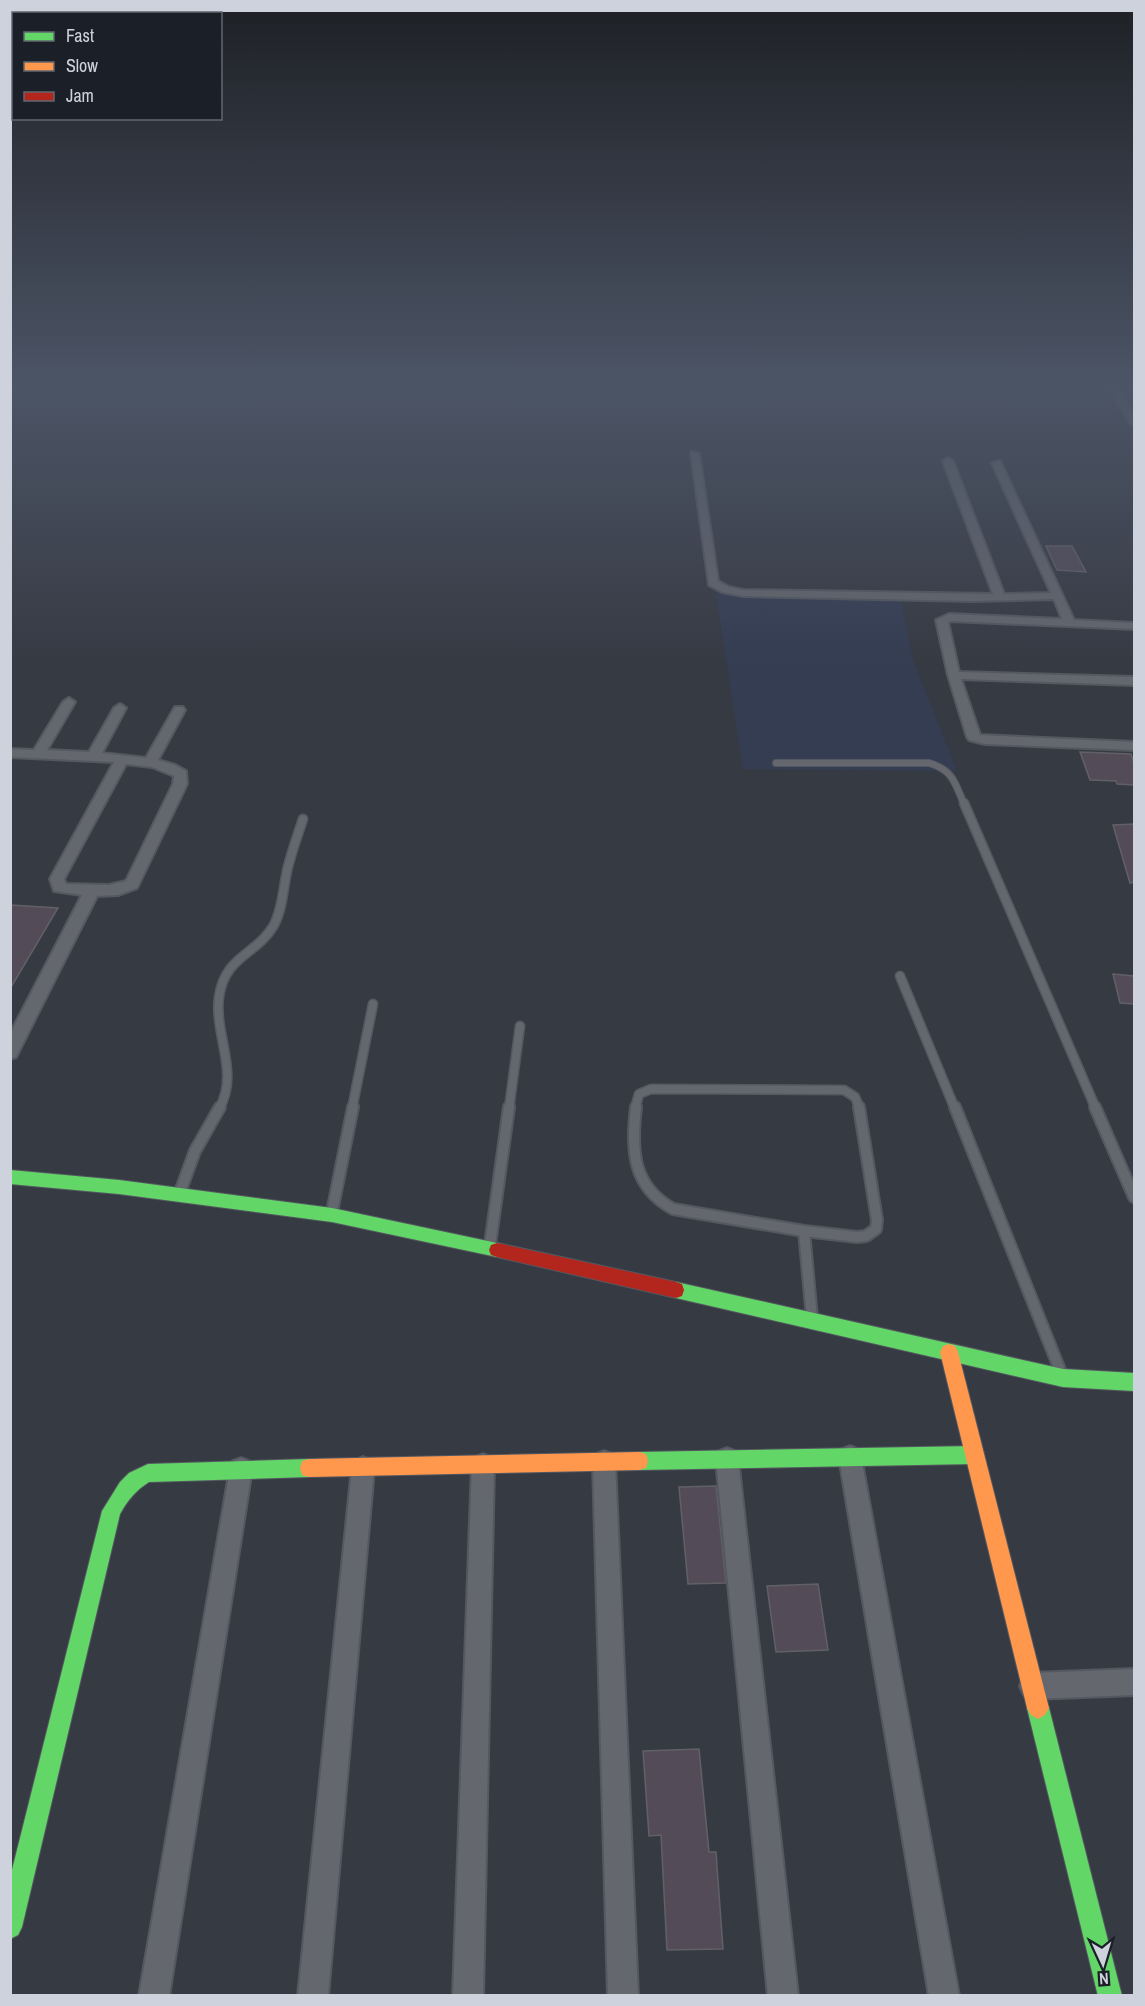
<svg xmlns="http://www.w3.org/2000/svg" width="1145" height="2006" font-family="'Archivo Narrow',sans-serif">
	<rect width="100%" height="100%" fill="#363a43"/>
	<!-- built -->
	<polygon fill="#353d53" points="716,594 900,596 913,660 957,771 743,769"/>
	<!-- building -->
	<g fill="#534c58" stroke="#616067" stroke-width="1.5">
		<polygon points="1046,546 1072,546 1086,572 1057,570"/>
		<polygon points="1080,752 1131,754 1134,763 1134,785 1117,784 1116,781 1090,780"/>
		<polygon points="1134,824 1134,882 1130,883 1113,825"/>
		<polygon points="10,905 58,908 10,989"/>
		<polygon points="1113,974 1134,976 1134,1004 1120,1003"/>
		<polygon points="716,1486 726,1583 688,1584 679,1487"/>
		<polygon points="818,1584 828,1650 776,1652 767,1586"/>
		<polygon points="699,1749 709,1852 716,1852 723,1949 667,1950 661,1835 649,1836 643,1751"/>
	</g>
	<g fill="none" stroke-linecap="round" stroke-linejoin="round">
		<!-- lane-far2 casing -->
		<g stroke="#545860" stroke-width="8">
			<path id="lane-far2" d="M776 763H929C953 770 955 783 964 804"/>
		</g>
		<!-- lane-far1 casing -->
		<g stroke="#545860" stroke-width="11">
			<g id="lane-far1">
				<polyline points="964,803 1096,1109"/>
				<polyline points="900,976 955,1109"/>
				<path d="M219 1109C240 1073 214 1035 219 997 225 955 257 955 274 925 284 906 283 883 289 863 293 848 298 834 303 819"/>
				<polyline points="352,1109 373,1004"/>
				<polyline points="509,1109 520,1026"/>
				<polyline points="635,1109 639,1094 651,1089 844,1090 855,1097 860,1109"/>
			</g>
		</g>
		<!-- lane casing -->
		<g stroke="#545860" stroke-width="14">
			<g id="lane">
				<path d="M636 1107C631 1150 632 1186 673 1209L804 1231 857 1237 866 1236 876 1229 877 1220 859 1107"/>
				<polyline points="955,1107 1060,1370"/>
				<polyline points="1095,1107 1134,1197"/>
				<polyline points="179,1195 195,1151 220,1107"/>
				<polyline points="332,1212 353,1107"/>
				<polyline points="804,1231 812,1318"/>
				<polyline points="490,1245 509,1107"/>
			</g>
		</g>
		<!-- street casing -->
		<g stroke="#545860" stroke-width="4">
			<g id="street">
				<polygon points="1106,383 1114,383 1134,416 1134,425 1131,424"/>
				<polygon points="691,452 699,454 718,581 729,587 743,590 993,594 943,461 948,458 953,461 1004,594 1051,593 992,463 1000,461 1074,620 1134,623 1134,629 951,621 948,622 959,672 1134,677 1134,685 961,679 980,735 1134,742 1134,750 985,744 969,740 967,737 948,675 936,620 949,614 1062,619 1054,599 972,601 743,596 722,592 709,585"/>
				<path d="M69 698 75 702 47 750 89 752 114 708 120 704 126 708 102 753 146 758 175 707H183L185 710 158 760 175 765 186 771 187 784 137 888 118 895 97 896 16 1057 10 1059V1034L82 895 54 891 50 879 114 762 10 757V749L34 750 63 702ZM126 764 152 767 174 776 173 784 126 881 109 885 66 884 64 879Z"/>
				<polygon points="850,1446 858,1449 861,1457 959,1996 929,1996 839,1457 842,1449"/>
				<polygon points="727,1448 735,1451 738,1459 798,1996 768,1996 716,1459 719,1451"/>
				<polygon points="604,1451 612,1454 615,1462 638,1996 608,1996 593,1462 596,1454"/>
				<polygon points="483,1454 491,1457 494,1465 483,1996 453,1996 472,1465 475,1457"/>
				<polygon points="363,1457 371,1460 374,1468 328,1996 298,1996 352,1468 355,1460"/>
				<polygon points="241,1458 249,1461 252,1469 169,1996 139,1996 230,1469 233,1461"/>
				<polygon points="1134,1669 1134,1695 1033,1699 1024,1695 1020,1686 1024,1677 1033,1673"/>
			</g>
		</g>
		<!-- fast casing -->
		<g stroke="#545860" stroke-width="2">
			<g id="fast">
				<polygon points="10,1170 119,1180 332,1208 497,1243 503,1245 505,1250 503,1255 497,1257 332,1222 119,1194 10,1184"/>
				<polygon points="676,1282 1063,1369 1134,1373 1134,1391 1063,1387 676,1298 670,1296 668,1290 670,1284"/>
				<polygon points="974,1446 980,1449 983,1455 980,1461 974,1464 639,1470 632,1468 630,1461 632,1454 639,1452"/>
				<path d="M309 1459 316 1461 318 1468 316 1475 309 1477 149 1482C136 1490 127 1501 120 1514L22 1927 18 1935 10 1939V1878L102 1511 120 1482 129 1473 148 1464Z"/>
				<polygon points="1038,1697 1045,1701 1049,1708 1122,1996 1098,1996 1027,1708 1031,1701"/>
			</g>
		</g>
		<!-- slow casing -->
		<g stroke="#545860" stroke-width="2">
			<g id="slow">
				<polygon points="949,1344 955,1346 958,1352 1049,1708 1045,1715 1038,1719 1031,1715 1027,1708 940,1352 943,1346"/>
				<polygon points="639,1452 646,1454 648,1461 646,1468 639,1470 309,1477 302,1475 300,1468 302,1461 309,1459"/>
			</g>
		</g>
		<!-- jam casing -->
		<g stroke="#545860" stroke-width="2">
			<polygon id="jam" points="497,1243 676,1282 682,1284 684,1290 682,1296 676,1298 497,1257 491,1255 489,1250 491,1245"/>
		</g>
		<!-- lane-far2 -->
		<use href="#lane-far2" stroke="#64676e" stroke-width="6"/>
		<!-- lane-far1 -->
		<use href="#lane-far1" stroke="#64676e" stroke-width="8"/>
		<!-- lane -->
		<use href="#lane" stroke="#64676e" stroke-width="10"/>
		<!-- street -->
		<use href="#street" fill="#64676e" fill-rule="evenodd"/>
		<!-- fast -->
		<use href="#fast" fill="#63d668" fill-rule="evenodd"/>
		<!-- slow -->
		<use href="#slow" fill="#ff974d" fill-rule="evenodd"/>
		<!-- jam -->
		<use href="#jam" fill="#b3261e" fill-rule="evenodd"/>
	</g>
	<!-- sky -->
	<linearGradient id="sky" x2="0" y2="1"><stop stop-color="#1e2025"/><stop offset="0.58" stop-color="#4c5566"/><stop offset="1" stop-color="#4c5566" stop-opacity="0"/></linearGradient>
	<rect width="1145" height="664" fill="url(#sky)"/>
	<!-- border -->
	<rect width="1145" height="2006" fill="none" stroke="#cdd2dd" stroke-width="24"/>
	<!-- legend -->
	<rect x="12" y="12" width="210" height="108" fill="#1b1f27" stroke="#626770" stroke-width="1.5"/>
	<rect x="24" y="32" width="30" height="9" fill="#63d668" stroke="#626770" stroke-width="1.5"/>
	<text x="66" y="42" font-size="18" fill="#cdd2dd">Fast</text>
	<rect x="24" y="62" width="30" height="9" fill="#ff974d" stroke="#626770" stroke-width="1.5"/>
	<text x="66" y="72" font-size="18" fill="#cdd2dd">Slow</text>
	<rect x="24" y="92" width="30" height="9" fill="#b3261e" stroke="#626770" stroke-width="1.5"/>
	<text x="66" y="102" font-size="18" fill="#cdd2dd">Jam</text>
	<!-- north arrow -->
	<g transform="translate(1103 1964) rotate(176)" stroke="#1b1f27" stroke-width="4.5" paint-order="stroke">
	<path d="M0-4.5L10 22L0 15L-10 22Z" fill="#cdd2dd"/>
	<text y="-9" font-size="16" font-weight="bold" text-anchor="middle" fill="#cdd2dd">N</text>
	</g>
</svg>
